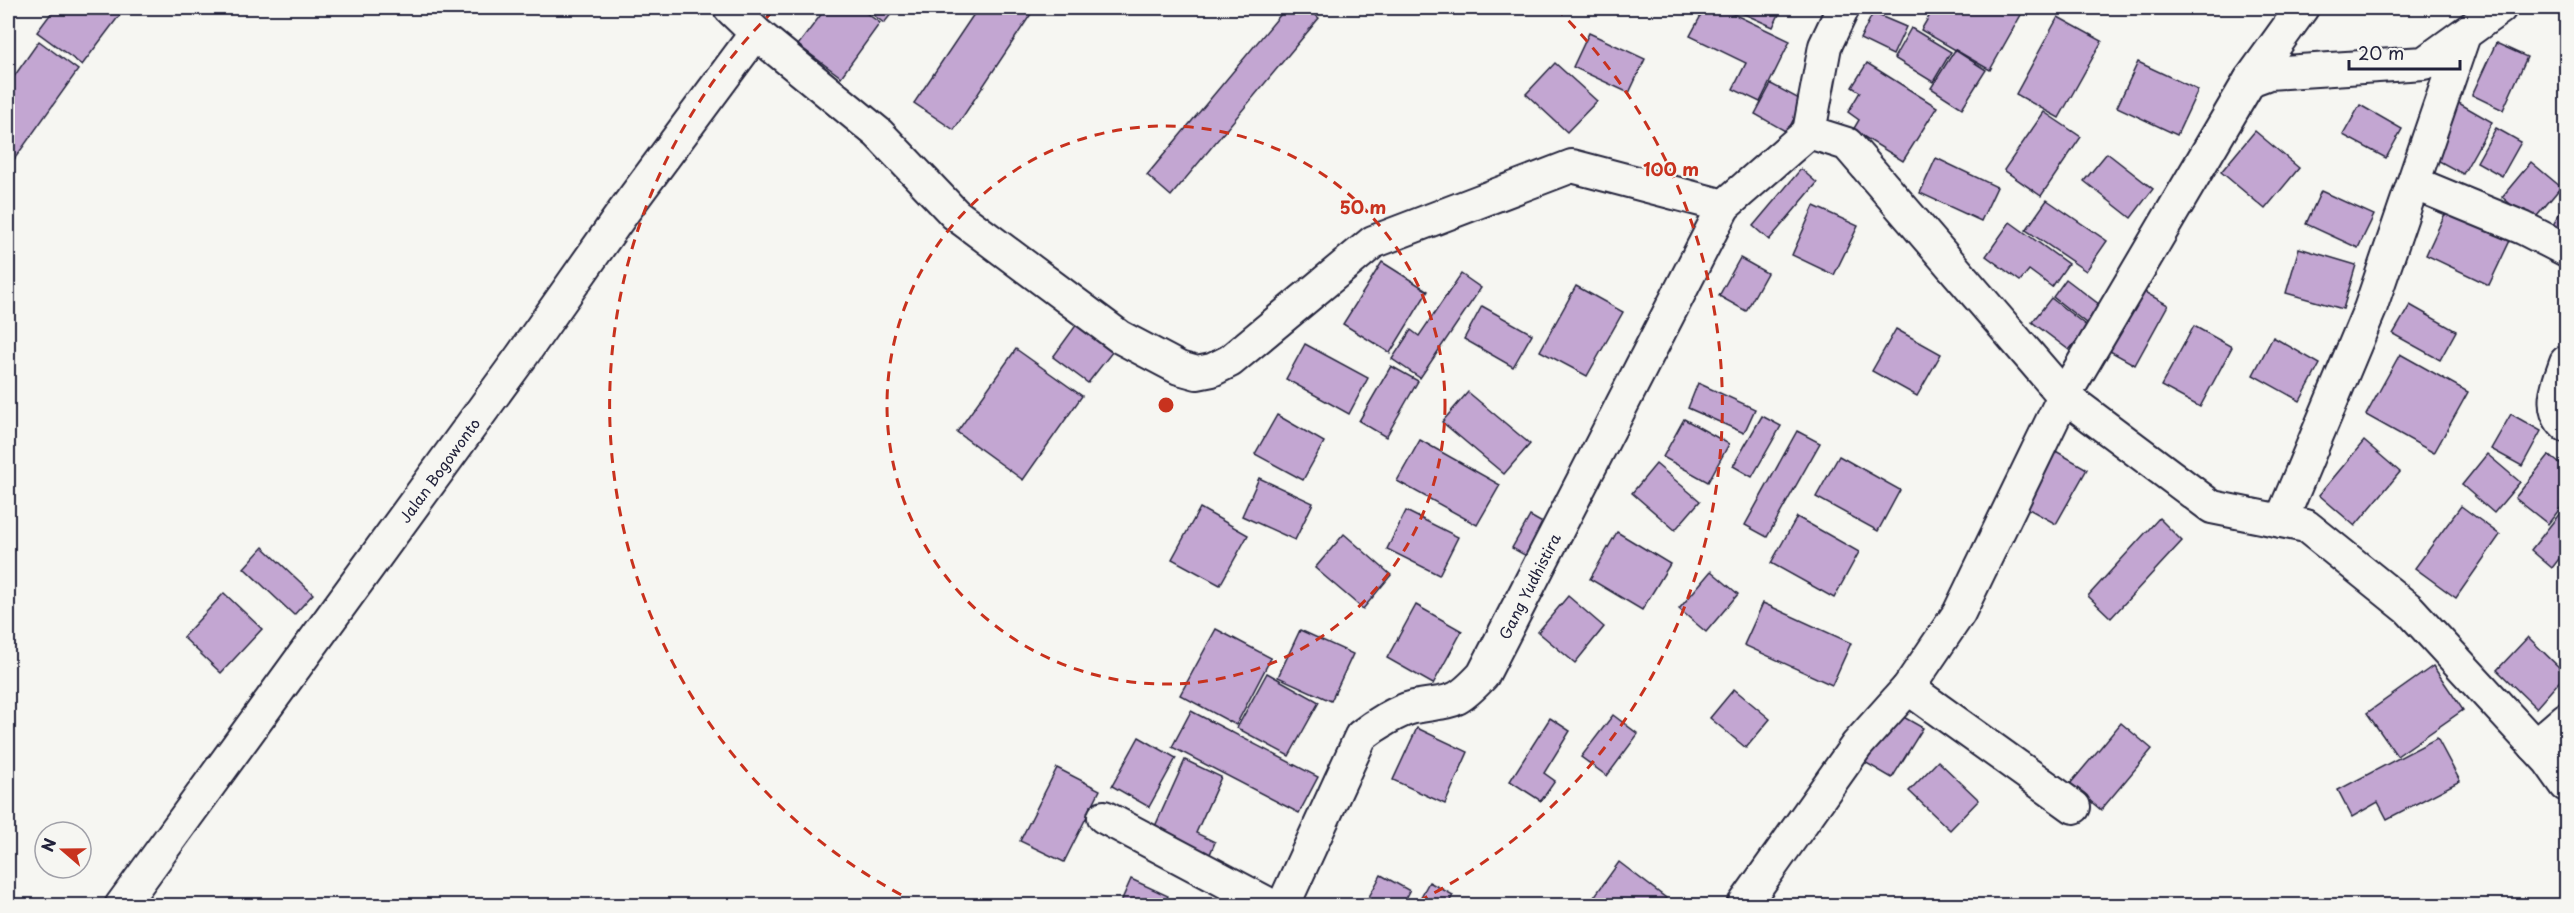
<svg xmlns="http://www.w3.org/2000/svg" width="2574" height="913" font-family="'Playpen Sans',sans-serif">
	<rect width="100%" height="100%" fill="#f6f6f2"/>
	<filter id="ink" filterUnits="userSpaceOnUse"><feTurbulence type="fractalNoise" baseFrequency=".0167" numOctaves="2"/><feDisplacementMap in="SourceGraphic" scale="12" xChannelSelector="R" yChannelSelector="G"/><feConvolveMatrix kernelMatrix="1 2 1 2 8 2 1 2 1" color-interpolation-filters="sRGB"/></filter>
	<g filter="url(#ink)">
		<!-- building -->
		<g fill="#c3a6d2" stroke="#22223b" stroke-width="1.5">
			<polygon points="55,8 125,8 82,65 37,32"/>
			<polygon points="826,8 859,8 880,23 841,77 798,45"/>
			<polygon points="864,8 896,8 884,23"/>
			<polygon points="978,8 1035,8 954,130 914,103"/>
			<polygon points="1286,8 1307,8 1319,18 1171,196 1147,175"/>
			<polygon points="1705,8 1721,8 1790,41 1760,102 1733,89 1746,63 1690,36"/>
			<polygon points="1731,8 1782,8 1773,27"/>
			<polygon points="1934,8 2013,8 2022,13 1990,70 1921,30"/>
			<polygon points="1873,13 1906,27 1893,55 1860,39"/>
			<polygon points="2058,17 2102,41 2059,118 2016,94"/>
			<polygon points="1911,28 1951,52 1933,82 1894,58"/>
			<polygon points="1589,33 1645,59 1629,93 1573,67"/>
			<polygon points="39,41 78,70 8,168 8,85"/>
			<polygon points="2496,43 2527,57 2503,110 2472,95"/>
			<polygon points="1955,50 1986,70 1962,108 1931,88"/>
			<polygon points="2138,62 2198,90 2177,135 2117,107"/>
			<polygon points="1555,63 1597,101 1567,132 1526,94"/>
			<polygon points="1867,63 1937,107 1903,161 1853,130 1859,120 1848,112 1860,92 1852,87"/>
			<polygon points="1771,84 1803,101 1787,132 1755,114"/>
			<polygon points="2457,102 2492,122 2463,174 2428,155"/>
			<polygon points="2360,105 2402,129 2386,158 2343,135"/>
			<polygon points="2044,112 2081,137 2041,196 2004,170"/>
			<polygon points="2496,128 2521,142 2502,176 2477,162"/>
			<polygon points="2255,131 2299,168 2265,209 2221,172"/>
			<polygon points="2107,153 2153,189 2131,218 2084,181"/>
			<polygon points="1936,158 1997,187 1981,221 1920,193"/>
			<polygon points="2531,162 2561,187 2532,222 2502,197"/>
			<polygon points="1801,169 1817,183 1769,240 1753,226"/>
			<polygon points="2321,191 2374,215 2358,248 2306,224"/>
			<polygon points="2047,200 2107,241 2086,271 2026,230"/>
			<polygon points="2566,201 2566,237 2551,229"/>
			<polygon points="2450,203 2514,232 2489,285 2426,255"/>
			<polygon points="1814,206 1858,226 1834,275 1792,255"/>
			<polygon points="2010,222 2068,264 2052,287 2029,270 2020,281 1986,256"/>
			<polygon points="2299,248 2356,265 2343,309 2286,293"/>
			<polygon points="1740,258 1767,273 1746,311 1719,296"/>
			<polygon points="1382,262 1428,291 1390,353 1343,324"/>
			<polygon points="1461,274 1481,288 1420,378 1392,359 1411,330 1419,336"/>
			<polygon points="2066,279 2100,305 2086,323 2053,297"/>
			<polygon points="2132,285 2168,305 2135,365 2099,345"/>
			<polygon points="1576,286 1623,312 1587,376 1540,351"/>
			<polygon points="2051,298 2088,327 2069,350 2032,322"/>
			<polygon points="2410,305 2456,331 2440,360 2393,334"/>
			<polygon points="1482,306 1532,334 1513,367 1464,339"/>
			<polygon points="1077,324 1113,351 1088,383 1053,357"/>
			<polygon points="2194,326 2232,347 2200,407 2161,386"/>
			<polygon points="1896,329 1941,354 1917,396 1872,371"/>
			<polygon points="2273,337 2320,364 2300,401 2253,375"/>
			<polygon points="1305,344 1368,378 1349,414 1286,379"/>
			<polygon points="1016,349 1082,396 1023,480 957,432"/>
			<polygon points="2400,354 2468,392 2434,453 2366,415"/>
			<polygon points="1391,366 1418,381 1386,437 1359,421"/>
			<polygon points="1698,383 1755,409 1744,433 1688,408"/>
			<polygon points="1468,392 1530,444 1504,474 1442,422"/>
			<polygon points="2511,414 2541,431 2522,466 2491,449"/>
			<polygon points="1277,415 1324,442 1303,480 1255,454"/>
			<polygon points="1762,416 1781,426 1752,477 1733,466"/>
			<polygon points="1684,419 1729,444 1708,482 1663,457"/>
			<polygon points="1797,431 1820,443 1767,537 1745,525"/>
			<polygon points="1420,440 1500,485 1477,525 1397,481"/>
			<polygon points="2364,441 2400,472 2355,526 2319,495"/>
			<polygon points="2047,446 2087,469 2056,524 2016,502"/>
			<polygon points="2487,454 2520,482 2494,513 2462,485"/>
			<polygon points="2549,455 2566,469 2566,501 2548,524 2515,498"/>
			<polygon points="1839,456 1900,490 1878,531 1816,497"/>
			<polygon points="1656,464 1700,501 1675,530 1632,493"/>
			<polygon points="1259,478 1313,503 1295,540 1242,516"/>
			<polygon points="2461,506 2500,535 2456,598 2415,568"/>
			<polygon points="1200,508 1248,535 1220,585 1172,559"/>
			<polygon points="2564,508 2566,550 2552,568 2531,550"/>
			<polygon points="1406,511 1458,537 1439,575 1387,549"/>
			<polygon points="1530,516 1555,530 1537,562 1512,548"/>
			<polygon points="1797,517 1859,552 1834,598 1771,563"/>
			<polygon points="2159,518 2182,541 2111,618 2088,596"/>
			<polygon points="1617,532 1670,564 1642,610 1590,579"/>
			<polygon points="1344,534 1391,575 1363,609 1315,568"/>
			<polygon points="263,547 313,594 294,615 244,568"/>
			<polygon points="1711,571 1738,594 1706,632 1679,609"/>
			<polygon points="224,593 262,629 221,673 183,637"/>
			<polygon points="1568,596 1604,627 1575,663 1538,632"/>
			<polygon points="1763,603 1851,643 1832,685 1744,645"/>
			<polygon points="1416,605 1462,631 1433,684 1387,658"/>
			<polygon points="1216,629 1271,658 1236,725 1180,695"/>
			<polygon points="1300,630 1353,654 1331,701 1278,677"/>
			<polygon points="2528,637 2566,674 2536,708 2497,670"/>
			<polygon points="2433,666 2463,710 2397,756 2367,713"/>
			<polygon points="1267,673 1319,702 1289,756 1237,728"/>
			<polygon points="1734,689 1770,719 1746,748 1710,718"/>
			<polygon points="1191,711 1318,777 1299,813 1172,747"/>
			<polygon points="1893,711 1923,728 1892,778 1863,761"/>
			<polygon points="1613,715 1638,734 1607,776 1581,757"/>
			<polygon points="1550,718 1570,731 1544,773 1555,781 1541,801 1510,781"/>
			<polygon points="2121,723 2152,749 2101,810 2070,784"/>
			<polygon points="1417,728 1468,752 1445,804 1393,780"/>
			<polygon points="1139,737 1176,758 1149,807 1112,786"/>
			<polygon points="2437,738 2460,781 2387,819 2378,802 2352,817 2338,790"/>
			<polygon points="1185,760 1221,777 1196,833 1215,842 1208,859 1152,833"/>
			<polygon points="1938,761 1979,800 1950,830 1909,791"/>
			<polygon points="1057,768 1100,790 1064,862 1020,841"/>
			<polygon points="1619,862 1666,898 1660,906 1605,906 1594,897"/>
			<polygon points="1381,875 1410,891 1402,906 1364,906"/>
			<polygon points="1131,879 1168,896 1163,906 1119,906"/>
			<polygon points="1429,882 1453,895 1447,906 1416,906"/>
		</g>
		<g fill="none" stroke-linecap="round" stroke-linejoin="round">
			<!-- minor casing -->
			<g stroke="#22223b" stroke-width="36">
				<g id="minor">
					<polyline points="730,8 756,33 878,133 955,214 1120,337 1179,368 1197,373 1212,370 1230,361 1373,242 1572,166 1724,206 1809,132 1847,144 2064,396 2212,507 2306,526 2409,609 2549,761 2566,785"/>
					<polyline points="2250,80 2302,8"/>
					<polyline points="1809,132 1825,46 1843,8"/>
					<polyline points="2414,183 2523,228 2566,250"/>
					<path d="M2566 362C2558 384 2547 408 2566 426"/>
					<polyline points="2281,521 2370,309 2464,35"/>
					<polyline points="1908,688 2074,807"/>
					<polyline points="2535,746 2566,719"/>
					<polyline points="1104,817 1272,906"/>
					<polyline points="121,906 521,357 624,211 756,33"/>
					<path d="M1283 906 1361 736C1375 725 1397 711 1414 707 1453 700 1454 706 1483 675L1724 206"/>
					<polyline points="1743,906 1857,745 1908,688 1959,613 2064,396 2250,80 2269,73 2424,63 2500,8"/>
				</g>
			</g>
			<!-- minor -->
			<use href="#minor" stroke="#f6f6f2" stroke-width="32"/>
		</g>
	</g>
	<!-- distance rings -->
	<g fill="none" stroke="#c8321e" stroke-width="3" stroke-dasharray="10 8">
		<circle cx="1166" cy="405" r="279"/>
		<path d="M917 903A557 557 0 0 1 776 8M1556 8A557 557 0 0 1 1415 903"/>
	</g>
	<g text-anchor="middle" dominant-baseline="central" stroke-width="4.5" stroke-linejoin="round" paint-order="stroke">
		<!-- street labels -->
		<g font-size="15" fill="#22223b" stroke="#f6f6f2">
			<text transform="translate(439 470) rotate(-54)">Jalan Bogowonto</text>
			<text transform="translate(1529 586) rotate(-63)">Gang Yudhistira</text>
		</g>
	</g>
	<circle cx="1166" cy="405" r="9" fill="#c8321e" stroke="#f6f6f2" stroke-width="3"/>
	<g font-size="18" text-anchor="middle" font-weight="bold" fill="#c8321e" stroke="#f6f6f2" stroke-width="4.5" stroke-linejoin="round" paint-order="stroke">
		<text x="1671" y="176">100 m</text>
		<text x="1363" y="214">50 m</text>
	</g>
	<!-- margin -->
	<rect width="2574" height="913" fill="none" stroke="#f6f6f2" stroke-width="30"/>
	<rect x="15" y="15" width="2544" height="883" fill="none" stroke="#22223b" stroke-width="2" filter="url(#ink)"/>
	<!-- north arrow -->
	<g transform="translate(63 850) rotate(290)"><circle r="28" fill="#f6f6f2" stroke="#a1a1a9" stroke-width="1.5"/>
	<path d="M0-4.5L10 22L0 15L-10 22Z" fill="#c8321e"/>
	<text y="-9" font-size="16" font-weight="bold" text-anchor="middle" fill="#22223b">N</text>
	</g>
	<!-- scale -->
	<path d="M2349 60v9h111v-9" fill="none" stroke="#22223b" stroke-width="3"/>
	<text x="2358" y="60" font-size="18" fill="#22223b" stroke="#f6f6f2" stroke-width="4.5" paint-order="stroke">20 m</text>
</svg>
